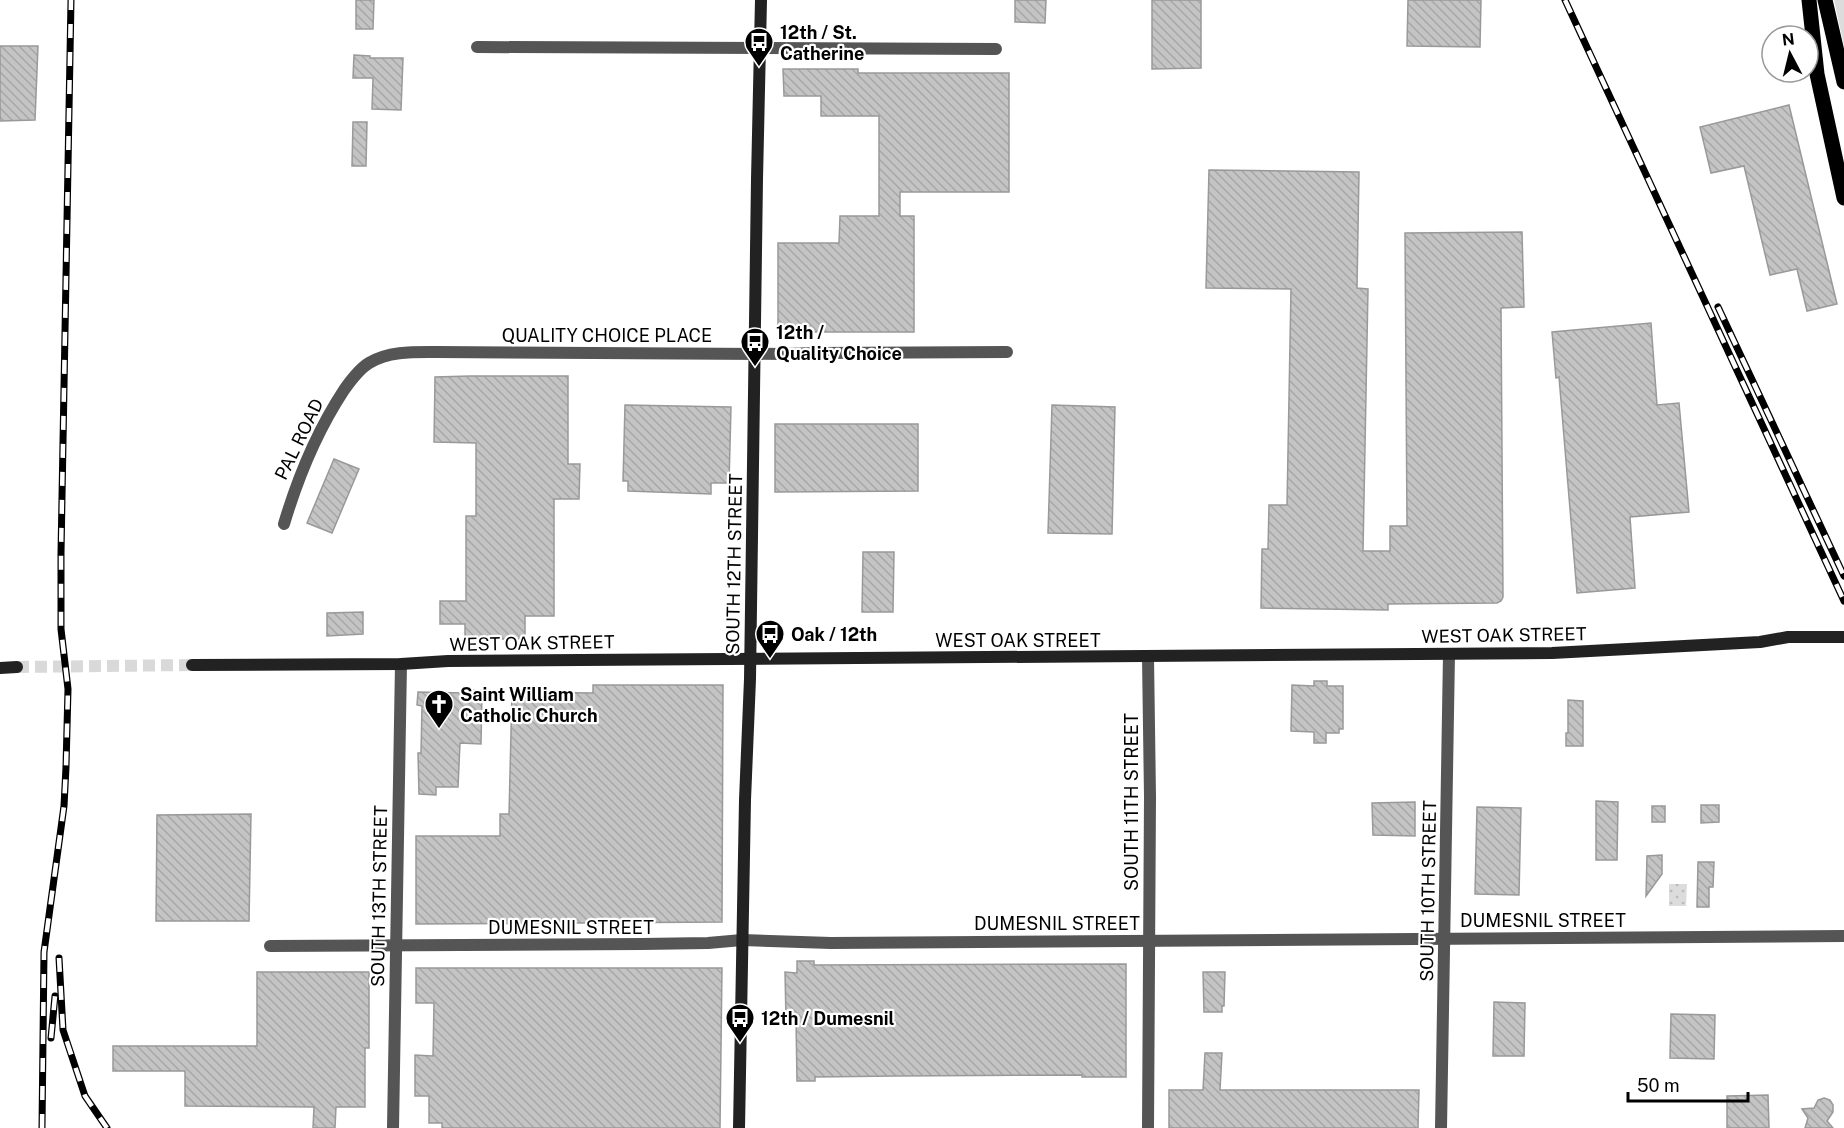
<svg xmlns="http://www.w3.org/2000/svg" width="1844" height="1128" font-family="'Public Sans',sans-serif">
	<defs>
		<pattern id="park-dots" width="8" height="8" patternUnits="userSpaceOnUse" patternTransform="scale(1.5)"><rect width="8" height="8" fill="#dcdcdc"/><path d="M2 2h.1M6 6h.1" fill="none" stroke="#bbb" stroke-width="1.8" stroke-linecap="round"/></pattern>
		<pattern id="building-back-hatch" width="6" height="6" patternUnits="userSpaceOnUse" patternTransform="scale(1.5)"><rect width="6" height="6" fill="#c4c4c4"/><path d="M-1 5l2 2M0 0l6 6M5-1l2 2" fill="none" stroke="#a7a7a7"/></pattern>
	</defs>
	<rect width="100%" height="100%" fill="#fff"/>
	<!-- grass -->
	<polygon fill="#dcdcdc" points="1834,0 1844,0 1844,46"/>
	<!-- park -->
	<polygon fill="url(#park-dots)" points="1669,884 1687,884 1686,906 1669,906"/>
	<!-- building -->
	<g fill="url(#building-back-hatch)" stroke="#999" stroke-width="1.5">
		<polygon points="356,0 374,0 373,29 356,29"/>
		<polygon points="1015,0 1046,0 1045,23 1015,22"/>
		<polygon points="1152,0 1201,0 1201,68 1152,69"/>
		<polygon points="1408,0 1481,0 1480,47 1407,46"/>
		<polygon points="0,46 38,46 35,120 0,121"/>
		<polygon points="354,55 370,56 370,58 403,58 401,110 372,109 373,78 353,78"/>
		<polygon points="783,69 858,69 858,73 1009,73 1009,192 900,192 900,216 914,216 914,332 778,332 778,243 839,243 840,216 879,216 879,116 821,116 821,96 784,96"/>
		<polygon points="1789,105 1837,304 1807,311 1797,269 1770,275 1744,166 1711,173 1700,127"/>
		<polygon points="353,122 367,122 366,166 352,166"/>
		<polygon points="1209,170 1359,172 1357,288 1368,289 1363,551 1390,551 1390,526 1407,526 1405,233 1522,232 1524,307 1501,308 1503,597 1501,601 1497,603 1388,604 1388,610 1261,608 1262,549 1268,549 1269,505 1287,505 1291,289 1206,288"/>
		<polygon points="1651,323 1657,405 1679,403 1689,512 1630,517 1635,588 1577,593 1559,377 1556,378 1552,332"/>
		<polygon points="470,376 568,376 568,464 580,464 579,499 554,499 554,616 525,616 525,639 465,639 465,624 440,624 440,601 466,601 466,516 476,516 476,443 434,442 435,377"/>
		<polygon points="625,405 731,407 729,483 711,483 711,494 628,491 628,481 623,481"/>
		<polygon points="1052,405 1115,407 1112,534 1048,533"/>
		<polygon points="775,424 918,424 918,491 775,492"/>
		<polygon points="334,459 359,469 332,533 307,523"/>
		<polygon points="863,552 894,552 893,612 862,612"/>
		<polygon points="363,612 363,634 327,636 327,613"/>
		<polygon points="1314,681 1327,681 1327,686 1343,686 1343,729 1339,729 1339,733 1326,733 1326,743 1314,743 1314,732 1291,731 1292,685 1314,686"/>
		<polygon points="593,685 723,685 722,922 416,924 416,836 500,836 500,814 509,814 512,692 593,693"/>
		<polygon points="465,690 482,690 481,744 460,743 458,787 436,787 436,795 419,794 418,753 421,753 422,706 417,705 418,692 465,693"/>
		<polygon points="1568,700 1583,701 1583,746 1566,746 1566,733 1568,733"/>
		<polygon points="1596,801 1618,802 1617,860 1596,860"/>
		<polygon points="1415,802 1415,836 1373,835 1372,803"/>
		<polygon points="1701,805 1719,805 1719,822 1701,823"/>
		<rect x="1652" y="806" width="13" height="16"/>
		<polygon points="1477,807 1521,808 1519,895 1475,894"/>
		<polygon points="251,814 249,921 156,921 157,815"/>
		<polygon points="1662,855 1662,874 1646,896 1647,856"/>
		<polygon points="1698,862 1714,862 1713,887 1709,887 1709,907 1697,907"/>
		<polygon points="797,961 814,961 814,965 1126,964 1126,1077 1082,1077 1082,1075 896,1076 815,1077 815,1081 797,1081 796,1020 786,1020 785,972 797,973"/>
		<polygon points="416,968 722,968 720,1128 442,1128 442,1123 429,1123 429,1096 415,1096 415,1055 433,1056 434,1003 416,1003"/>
		<polygon points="257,972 369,972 369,1048 365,1048 365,1107 336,1107 335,1128 313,1128 314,1107 185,1106 185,1071 113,1071 113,1046 257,1046"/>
		<polygon points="1203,972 1225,972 1224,1006 1222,1006 1222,1012 1204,1012"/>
		<polygon points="1494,1002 1525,1003 1524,1056 1493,1056"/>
		<polygon points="1671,1014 1715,1015 1714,1059 1670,1058"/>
		<polygon points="1205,1053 1222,1053 1220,1090 1419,1090 1418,1128 1169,1128 1169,1090 1203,1090"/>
		<polygon points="1768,1095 1769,1128 1727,1128 1727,1096"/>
		<polygon points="1824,1098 1830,1100 1833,1105 1833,1112 1827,1121 1833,1128 1805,1128 1808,1118 1802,1109 1814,1108 1818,1100"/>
	</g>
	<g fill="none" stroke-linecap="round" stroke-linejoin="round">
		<!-- secondary-tunnel -->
		<polyline stroke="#d9d9d9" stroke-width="12" stroke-dasharray="12 6" stroke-linecap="butt" points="17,667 192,665"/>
		<!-- street -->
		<g stroke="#555" stroke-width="12">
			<polyline points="477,47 996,49"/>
			<path d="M284 524C298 477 317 431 344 390 351 380 359 369 369 363 389 351 414 352 436 352L784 354 816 353 1007 352"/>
			<polyline points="270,946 642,944 708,943 742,940 831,943 1844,936"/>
			<polyline points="393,1128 401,664"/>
			<polyline points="1148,1128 1150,797 1148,657"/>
			<polyline points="1441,1128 1449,654"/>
		</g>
		<!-- secondary -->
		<g stroke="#222" stroke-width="12">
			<polyline points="192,665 401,664 448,661 1552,653 1760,642 1788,637 1844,637"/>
			<polyline points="0,668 17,667"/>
			<polyline points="739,1128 745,800 750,679 757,179 761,0"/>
		</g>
		<!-- primary -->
		<g stroke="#000" stroke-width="15">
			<polyline points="1809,0 1817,74 1844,198"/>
			<polyline points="1825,0 1844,82"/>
		</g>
		<!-- rail casing -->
		<g stroke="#000" stroke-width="7">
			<g id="rail">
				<polyline points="1565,0 1844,601"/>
				<polyline points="1718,307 1844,576"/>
				<polyline points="59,958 63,1030 85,1096 107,1128"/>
				<polyline points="51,1038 55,996"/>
				<polyline points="42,1128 44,952 64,806 66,767 68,689 61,629 61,553 71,0"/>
			</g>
		</g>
		<!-- rail -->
		<use href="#rail" stroke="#fff" stroke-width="4.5" stroke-dasharray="14" stroke-linecap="butt"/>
	</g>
	<!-- icons -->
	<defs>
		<g id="bus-pin" transform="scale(1.5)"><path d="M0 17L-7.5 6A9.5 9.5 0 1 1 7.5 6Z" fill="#000" stroke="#fff"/><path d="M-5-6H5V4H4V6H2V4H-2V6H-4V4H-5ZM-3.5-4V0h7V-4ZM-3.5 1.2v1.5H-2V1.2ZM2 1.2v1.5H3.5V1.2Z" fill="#fff"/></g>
		<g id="church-pin" transform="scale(1.5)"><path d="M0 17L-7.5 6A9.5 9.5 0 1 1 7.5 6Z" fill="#000" stroke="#fff"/><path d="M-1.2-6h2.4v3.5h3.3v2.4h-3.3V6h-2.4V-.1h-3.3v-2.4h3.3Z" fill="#fff"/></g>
	</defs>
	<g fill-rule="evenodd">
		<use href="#bus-pin" x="759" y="42"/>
		<use href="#bus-pin" x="755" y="342"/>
		<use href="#bus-pin" x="770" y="634"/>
		<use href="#church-pin" x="439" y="704"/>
		<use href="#bus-pin" x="740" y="1018"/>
	</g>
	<g text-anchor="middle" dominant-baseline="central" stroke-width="4.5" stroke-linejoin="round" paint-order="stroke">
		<!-- poi labels -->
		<g font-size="18" font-weight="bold" fill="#000" stroke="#fff" text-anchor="start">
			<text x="780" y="32">12th / St.<tspan x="780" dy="21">Catherine</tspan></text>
			<text x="776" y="332">12th /<tspan x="776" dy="21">Quality Choice</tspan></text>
			<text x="791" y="634">Oak / 12th</text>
			<text x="460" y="694">Saint William<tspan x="460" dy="21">Catholic Church</tspan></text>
			<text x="761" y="1018">12th / Dumesnil</text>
		</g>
		<!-- street labels -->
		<g font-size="18" fill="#000" stroke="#fff">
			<text x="607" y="335">QUALITY CHOICE PLACE</text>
			<text transform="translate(299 439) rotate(-64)">PAL ROAD</text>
			<text transform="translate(734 564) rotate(-89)">SOUTH 12TH STREET</text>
			<text transform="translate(1504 635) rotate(-1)">WEST OAK STREET</text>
			<text x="1018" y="640">WEST OAK STREET</text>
			<text transform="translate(532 643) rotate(-1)">WEST OAK STREET</text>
			<text transform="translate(1131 802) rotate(-90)">SOUTH 11TH STREET</text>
			<text transform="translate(1428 891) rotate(-89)">SOUTH 10TH STREET</text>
			<text transform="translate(379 896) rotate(-89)">SOUTH 13TH STREET</text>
			<text x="1543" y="920">DUMESNIL STREET</text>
			<text x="1057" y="923">DUMESNIL STREET</text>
			<text x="571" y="927">DUMESNIL STREET</text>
		</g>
	</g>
	<!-- north arrow -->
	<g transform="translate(1790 54) rotate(353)"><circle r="28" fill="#ffffff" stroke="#999999" stroke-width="1.5"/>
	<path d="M0-4.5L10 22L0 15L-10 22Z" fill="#000000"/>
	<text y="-9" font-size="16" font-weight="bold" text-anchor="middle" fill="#000000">N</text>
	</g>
	<!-- scale -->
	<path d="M1628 1092v9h120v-9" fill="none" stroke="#000000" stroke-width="3"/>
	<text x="1637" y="1092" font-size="18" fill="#000000" stroke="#ffffff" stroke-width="4.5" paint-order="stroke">50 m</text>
</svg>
